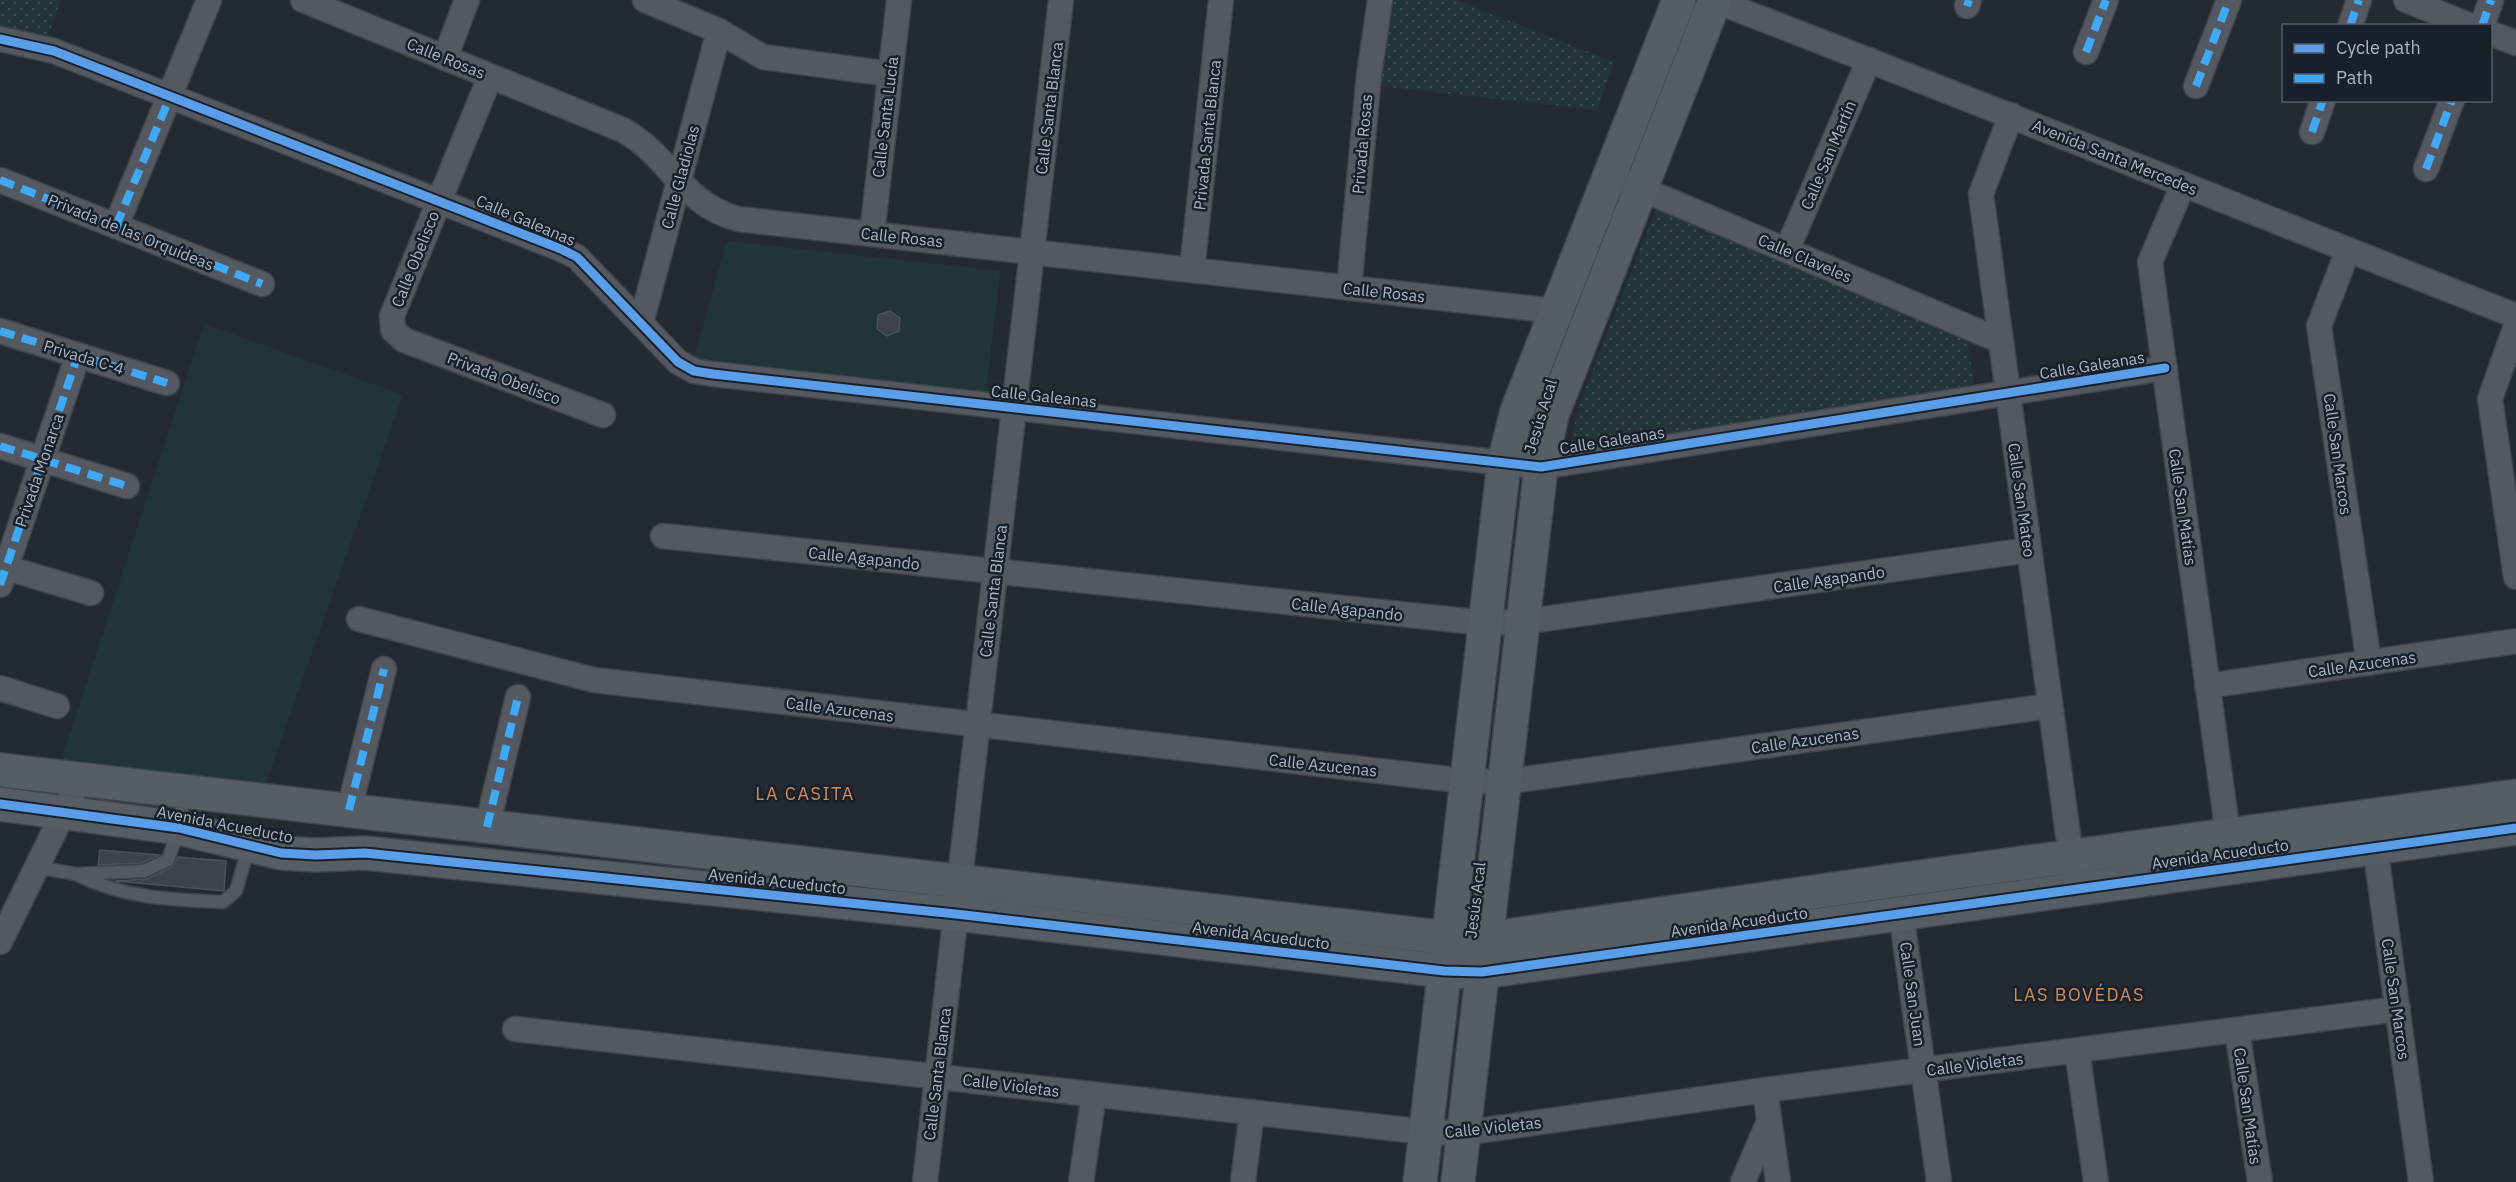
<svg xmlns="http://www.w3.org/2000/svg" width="2516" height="1182" font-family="'IBM Plex Sans',sans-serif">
	<defs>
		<pattern id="park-dots" width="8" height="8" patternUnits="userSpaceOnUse" patternTransform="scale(1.5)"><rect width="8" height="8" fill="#213436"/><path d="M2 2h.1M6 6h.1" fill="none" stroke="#3f4f51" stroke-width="1.8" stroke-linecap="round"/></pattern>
	</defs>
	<rect width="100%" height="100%" fill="#242a31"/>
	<!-- grass -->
	<g fill="#213436">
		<polygon points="727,241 1000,271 986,394 693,361"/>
		<polygon points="204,324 403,395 265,786 59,766"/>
	</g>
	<!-- park -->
	<g fill="url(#park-dots)">
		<polygon points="0,0 61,0 45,44 0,33"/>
		<polygon points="1391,0 1456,0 1614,62 1597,110 1380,86"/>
		<polygon points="1656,209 1968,341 1974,387 1569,450 1579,405"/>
	</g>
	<!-- building -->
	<g fill="#3e4349" stroke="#4b515a" stroke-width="1.5">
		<polygon points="890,311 900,318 899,331 887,336 877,329 878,315"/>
		<polygon points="100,850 159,855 142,863 98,865"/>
		<polygon points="178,857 226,861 224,891 115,881 147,879 172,867"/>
	</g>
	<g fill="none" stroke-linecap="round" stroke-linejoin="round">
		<!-- lane casing -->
		<g stroke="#40444a" stroke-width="15">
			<g id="lane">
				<polyline points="36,867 76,874 144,871 168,860 179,828 185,793"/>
				<path d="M76 874C122 898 173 900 223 902L236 891 249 846"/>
			</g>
		</g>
		<!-- street casing -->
		<g stroke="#40444a" stroke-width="27">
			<g id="street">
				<path d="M303 0 623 130C671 157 682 204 738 219L1555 311"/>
				<polyline points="645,0 719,31 763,57 890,74"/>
				<path d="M1713 0C1982 103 2248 211 2516 316"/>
				<polyline points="2406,0 2471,26"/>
				<polyline points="1967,6 1969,0"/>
				<polyline points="2350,26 2359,0"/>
				<polyline points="2482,26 2491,0"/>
				<polyline points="2490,33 2516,43"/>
				<polyline points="0,39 54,51 561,249 577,257 678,362 694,371 713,374 1541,467 2165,368"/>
				<polyline points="2086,52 2106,0"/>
				<polyline points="445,58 467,0"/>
				<polyline points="490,77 392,316 393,330 404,340 603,415"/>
				<polyline points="2196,86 2229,0"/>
				<polyline points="2011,115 1981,194 2073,872"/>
				<polyline points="2312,132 2323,100"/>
				<polyline points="2426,169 2452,100"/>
				<polyline points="0,180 262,284"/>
				<polyline points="1625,182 2001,341"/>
				<polyline points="2183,185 2150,262 2228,835"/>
				<polyline points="116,226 209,0"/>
				<polyline points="872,234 899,0"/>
				<polyline points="1787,250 1869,60"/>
				<polyline points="2348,250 2319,326 2369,663"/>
				<polyline points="1192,270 1221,0"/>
				<polyline points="1349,288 1369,75 1380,0"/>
				<polyline points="641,323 719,31"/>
				<polyline points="2516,326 2490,399 2516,577"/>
				<polyline points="0,331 167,383"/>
				<polyline points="0,446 127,486"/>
				<polyline points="663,536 1485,623 1523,622 2029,550"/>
				<polyline points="0,566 91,593"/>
				<polyline points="0,585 78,355"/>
				<polyline points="359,619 594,680 1466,781 1504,782 2050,706"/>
				<polyline points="2207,686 2516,641"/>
				<polyline points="0,688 57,706"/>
				<polyline points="349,810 384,669"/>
				<polyline points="487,827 518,697"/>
				<polyline points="2373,831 2421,1182"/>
				<polyline points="1901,913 1939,1182"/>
				<polyline points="0,942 80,779"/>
				<polyline points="515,1029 1426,1132 1463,1133 1765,1090 2398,1009"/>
				<polyline points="2237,1030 2260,1182"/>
				<polyline points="2077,1051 2096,1182"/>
				<polyline points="1765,1090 1778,1182"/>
				<polyline points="925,1182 1061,0"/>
				<polyline points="1081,1182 1094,1094"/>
				<polyline points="1243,1182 1252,1112"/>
				<polyline points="1743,1182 1769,1121"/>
			</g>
		</g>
		<!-- secondary casing -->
		<g stroke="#40444a" stroke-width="36">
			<g id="secondary">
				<polyline points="0,770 1448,938 1486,939 1898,880 2516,796"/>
				<polyline points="0,804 179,828 281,853 316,855 365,853 956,914 1444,971 1482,972 2516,828"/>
				<polyline points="1420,1182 1504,463 1517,411 1679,0"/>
				<polyline points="1458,1182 1541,467 1552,415 1715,0"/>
			</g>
		</g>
		<!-- lane -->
		<use href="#lane" stroke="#545860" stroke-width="12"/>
		<!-- street -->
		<use href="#street" stroke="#545860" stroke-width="24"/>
		<!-- secondary -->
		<use href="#secondary" stroke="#575d65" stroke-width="33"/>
		<!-- quiet -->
		<g stroke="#3fa9f5" stroke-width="8" stroke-dasharray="15 8" stroke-linecap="butt">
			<polyline points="1967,6 1969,0"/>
			<polyline points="2350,26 2359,0"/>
			<polyline points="2482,26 2491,0"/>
			<polyline points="2086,52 2106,0"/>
			<polyline points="2196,86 2229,0"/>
			<polyline points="2312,132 2323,100"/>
			<polyline points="2426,169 2452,100"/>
			<polyline points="0,180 262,284"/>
			<polyline points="116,226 170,97"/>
			<polyline points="0,331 167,383"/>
			<polyline points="0,446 127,486"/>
			<polyline points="0,585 78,355"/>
			<polyline points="349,810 384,669"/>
			<polyline points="487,827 518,697"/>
		</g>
		<!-- cycleway casing -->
		<g stroke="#18202b" stroke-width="13">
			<g id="cycleway">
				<polyline points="0,39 54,51 561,249 577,257 678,362 694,371 713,374 1541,467 2165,368"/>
				<polyline points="0,804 179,828 281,853 316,855 365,853 956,914 1444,971 1482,972 2516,828"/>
			</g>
		</g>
		<!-- cycleway -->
		<use href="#cycleway" stroke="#5a9eea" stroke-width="9"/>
	</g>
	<g text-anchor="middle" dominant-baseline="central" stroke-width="5" stroke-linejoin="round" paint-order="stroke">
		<!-- street labels -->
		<g font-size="16" fill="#acb6c4" stroke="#18202b">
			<text transform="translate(446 58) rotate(22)">Calle Rosas</text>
			<text transform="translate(1049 108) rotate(-83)">Calle Santa Blanca</text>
			<text transform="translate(885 117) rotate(-83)">Calle Santa Lucía</text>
			<text transform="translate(1207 135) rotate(-84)">Privada Santa Blanca</text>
			<text transform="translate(1362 144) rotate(-85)">Privada Rosas</text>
			<text transform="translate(1828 155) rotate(-67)">Calle San Martín</text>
			<text transform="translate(2115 157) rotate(22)">Avenida Santa Mercedes</text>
			<text transform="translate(680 177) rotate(-75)">Calle Gladiolas</text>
			<text transform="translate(526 220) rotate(23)">Calle Galeanas</text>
			<text transform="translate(131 232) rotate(22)">Privada de las Orquídeas</text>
			<text transform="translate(902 237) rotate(6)">Calle Rosas</text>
			<text transform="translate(1805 258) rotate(23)">Calle Claveles</text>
			<text transform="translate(415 259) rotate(-68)">Calle Obelisco</text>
			<text transform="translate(1384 292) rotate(6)">Calle Rosas</text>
			<text transform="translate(84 357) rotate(17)">Privada C-4</text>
			<text transform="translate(2092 365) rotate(-9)">Calle Galeanas</text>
			<text transform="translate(504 378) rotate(21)">Privada Obelisco</text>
			<text transform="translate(1044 396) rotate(6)">Calle Galeanas</text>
			<text transform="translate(1540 416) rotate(-73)">Jesús Acal</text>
			<text transform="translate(1612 440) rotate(-9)">Calle Galeanas</text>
			<text transform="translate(2338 454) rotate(82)">Calle San Marcos</text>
			<text transform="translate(39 470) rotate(-71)">Privada Monarca</text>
			<text transform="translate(2022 500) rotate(82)">Calle San Mateo</text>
			<text transform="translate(2183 507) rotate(82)">Calle San Matías</text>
			<text transform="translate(864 558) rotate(6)">Calle Agapando</text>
			<text transform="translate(1829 579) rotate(-8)">Calle Agapando</text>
			<text transform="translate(993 591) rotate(-83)">Calle Santa Blanca</text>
			<text transform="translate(1347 609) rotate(6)">Calle Agapando</text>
			<text transform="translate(2362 664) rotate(-8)">Calle Azucenas</text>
			<text transform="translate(840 709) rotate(7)">Calle Azucenas</text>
			<text transform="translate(1805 740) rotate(-8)">Calle Azucenas</text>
			<text transform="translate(1323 765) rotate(6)">Calle Azucenas</text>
			<text transform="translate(225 824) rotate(11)">Avenida Acueducto</text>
			<text transform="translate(2220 854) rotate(-8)">Avenida Acueducto</text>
			<text transform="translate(777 881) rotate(6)">Avenida Acueducto</text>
			<text transform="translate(1475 900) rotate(-83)">Jesús Acal</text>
			<text transform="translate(1739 922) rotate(-8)">Avenida Acueducto</text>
			<text transform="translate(1261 935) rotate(7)">Avenida Acueducto</text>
			<text transform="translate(1913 994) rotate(82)">Calle San Juan</text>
			<text transform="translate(2396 999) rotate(82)">Calle San Marcos</text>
			<text transform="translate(1975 1064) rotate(-7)">Calle Violetas</text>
			<text transform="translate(937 1074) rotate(-83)">Calle Santa Blanca</text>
			<text transform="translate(1011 1085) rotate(7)">Calle Violetas</text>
			<text transform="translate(2248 1106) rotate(82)">Calle San Matías</text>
			<text transform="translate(1493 1127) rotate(-6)">Calle Violetas</text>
		</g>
		<!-- neighbourhood labels -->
		<g font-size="18" letter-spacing="1.5" fill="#d48c57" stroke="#18202b">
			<text x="805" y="793">LA CASITA</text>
			<text x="2079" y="994">LAS BOVÉDAS</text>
		</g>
	</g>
	<!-- legend -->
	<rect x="2282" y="24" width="210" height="78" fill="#18202b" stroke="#535c68" stroke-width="1.5"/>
	<rect x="2294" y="44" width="30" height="9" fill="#5a9eea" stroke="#535c68" stroke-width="1.5"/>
	<text x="2336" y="54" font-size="18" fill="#acb6c4">Cycle path</text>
	<rect x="2294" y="74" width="30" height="9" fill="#3fa9f5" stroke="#535c68" stroke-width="1.5"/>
	<text x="2336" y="84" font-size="18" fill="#acb6c4">Path</text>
</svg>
